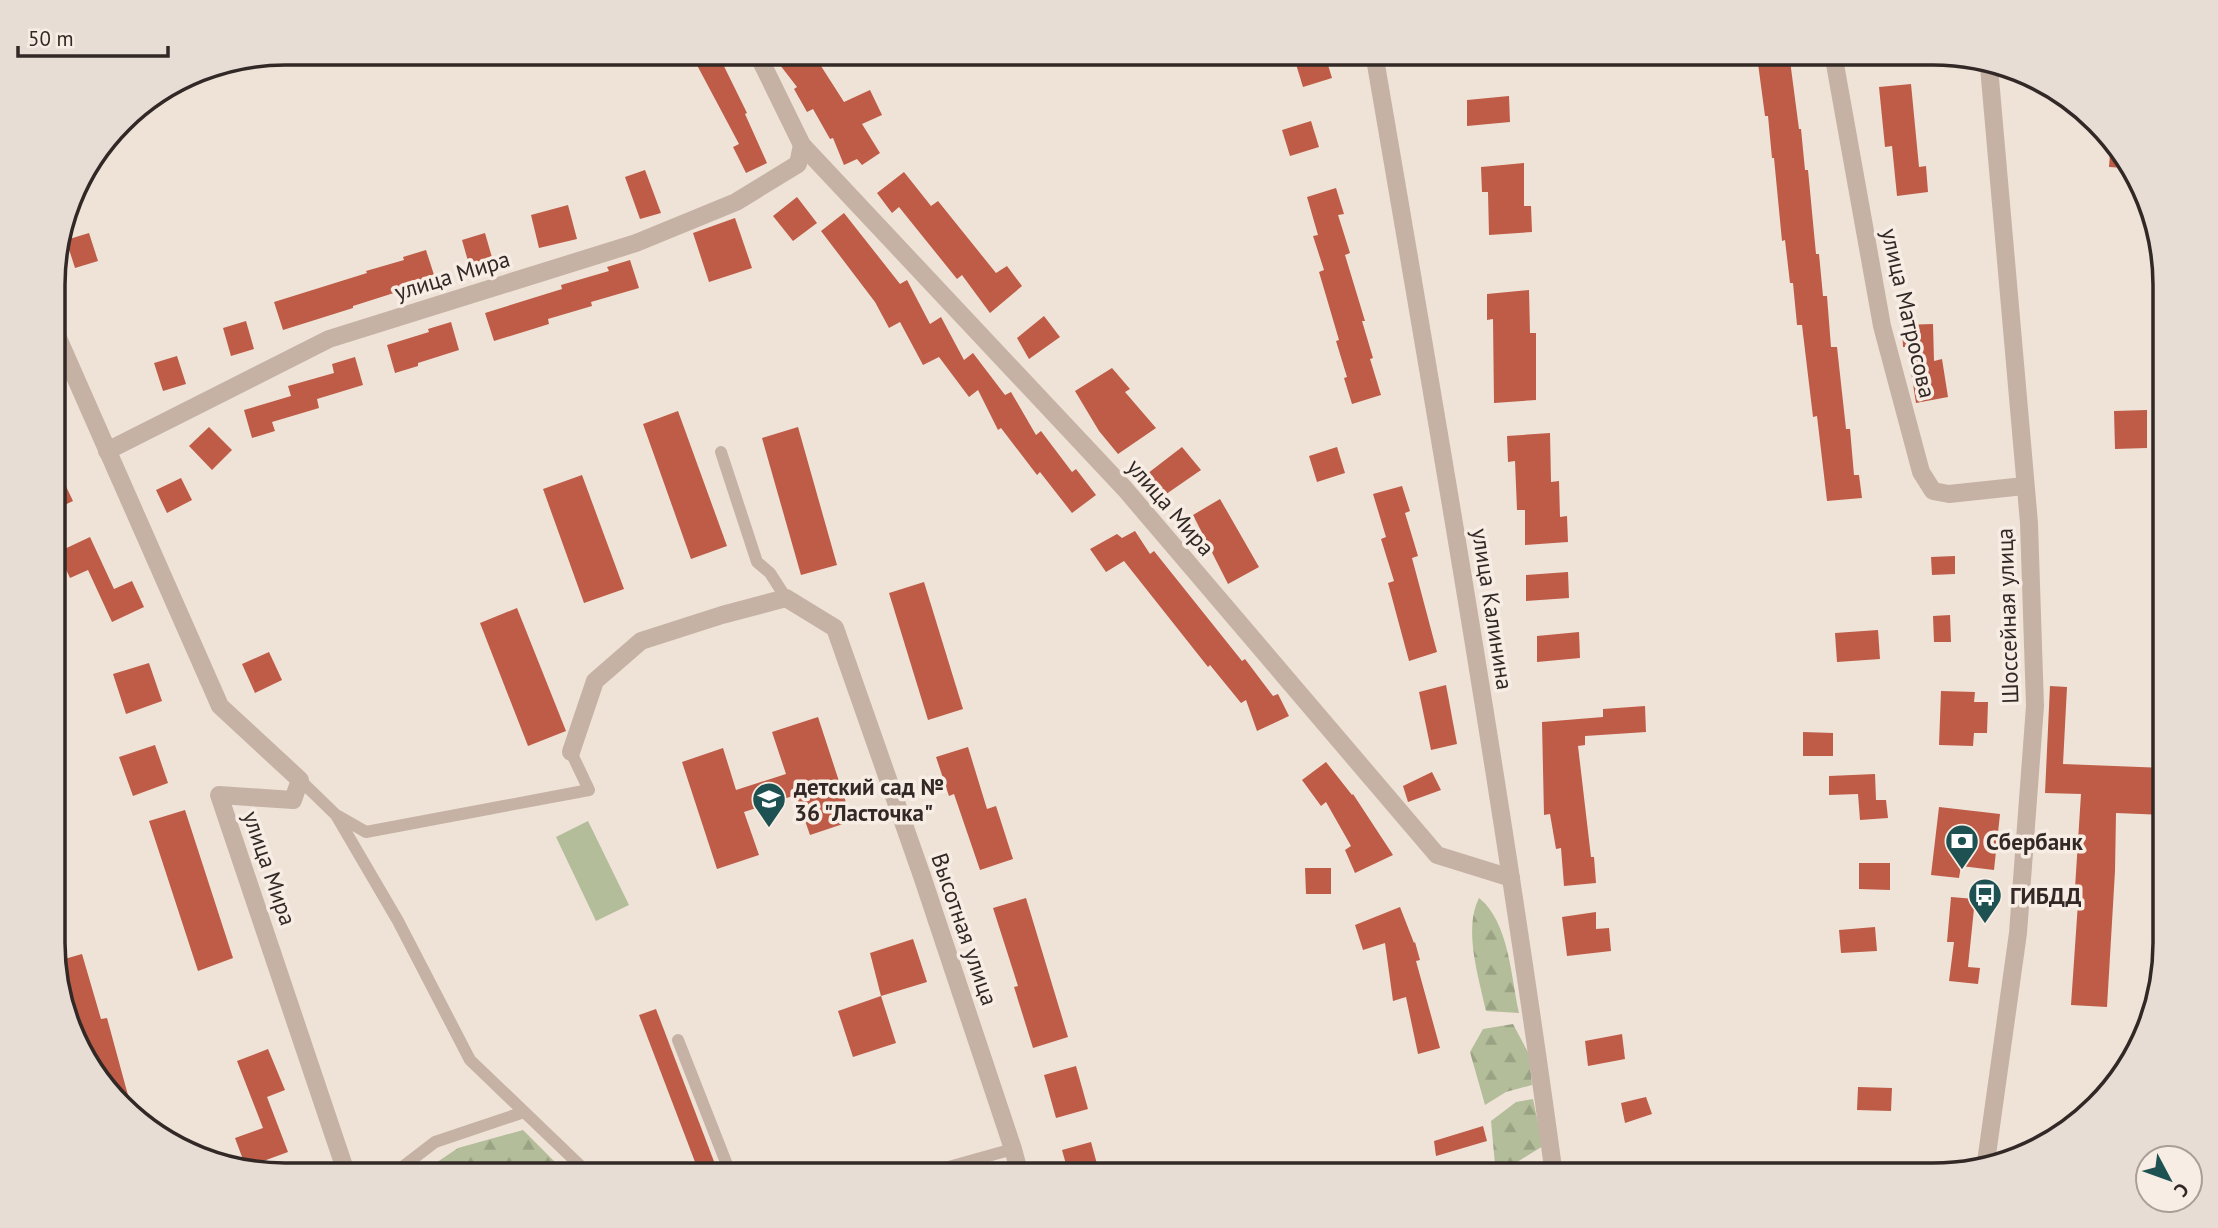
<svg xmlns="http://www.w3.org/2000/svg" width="2218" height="1228" font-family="'PT Sans',sans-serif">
	<defs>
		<pattern id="forest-firs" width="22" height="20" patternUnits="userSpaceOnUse" patternTransform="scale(1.75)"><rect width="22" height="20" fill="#b3bd99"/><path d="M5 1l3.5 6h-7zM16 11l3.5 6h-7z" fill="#9aa284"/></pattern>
	</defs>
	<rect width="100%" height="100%" fill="#efe3d8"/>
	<!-- green -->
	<polygon fill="#b3bd99" points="588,821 629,905 596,921 556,837"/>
	<!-- forest -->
	<g fill="url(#forest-firs)">
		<path d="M1479 898C1509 922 1511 977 1519 1013L1486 1011C1479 978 1463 929 1479 898Z"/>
		<polygon points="1513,1024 1529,1054 1532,1085 1506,1092 1485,1105 1470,1052 1483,1029"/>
		<polygon points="1533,1099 1543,1146 1496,1175 1491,1121 1516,1102"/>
		<polygon points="523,1130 568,1175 418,1175 458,1148"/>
	</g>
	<!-- building -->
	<g fill="#be5c47">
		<polygon points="690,52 717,52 747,113 745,114 767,163 746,173 733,147 739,144"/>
		<polygon points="770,52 812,52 844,102 870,90 882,115 862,124 880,153 862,165 857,159 844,165 833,138 830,139 813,109 807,112 794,89 797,87"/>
		<polygon points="1324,52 1332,78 1303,87 1295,61"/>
		<polygon points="1789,53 1799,129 1801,129 1805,170 1808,170 1816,254 1819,254 1823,296 1827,296 1831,347 1837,347 1846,429 1850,429 1854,475 1859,475 1862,498 1827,501 1817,416 1813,417 1802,325 1797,325 1793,283 1790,283 1785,240 1782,241 1774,158 1772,158 1768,116 1765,116 1757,56"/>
		<polygon points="1911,84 1919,167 1926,166 1928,192 1897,196 1892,146 1885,147 1879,87"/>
		<polygon points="1509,96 1510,122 1467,126 1467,100"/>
		<polygon points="1311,121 1319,147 1290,156 1282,130"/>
		<polygon points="2111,141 2126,155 2125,168 2109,167"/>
		<polygon points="1524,163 1524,206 1531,206 1532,232 1489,235 1488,192 1482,192 1481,167"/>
		<polygon points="645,170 661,213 640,219 625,177"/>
		<polygon points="904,172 931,206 938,201 996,273 1007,266 1022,286 990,313 962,275 957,279 899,207 892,213 877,193"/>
		<polygon points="1336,188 1344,214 1338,215 1350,253 1345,255 1365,321 1362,321 1373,358 1370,359 1381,395 1352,404 1344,378 1347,377 1336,341 1339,340 1319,272 1324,270 1313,236 1318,235 1307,197"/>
		<polygon points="797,197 817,223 793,241 773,216"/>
		<polygon points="568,205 577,239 539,248 531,215"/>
		<polygon points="844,213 900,284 907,280 930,324 941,317 964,360 973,353 1005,395 1011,392 1036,435 1041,431 1072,472 1076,469 1096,495 1072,513 1040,472 1037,475 1001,428 998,430 978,390 969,397 939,357 923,365 900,322 889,328 875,302 821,231"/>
		<polygon points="735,218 752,268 709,282 693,233"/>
		<polygon points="89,233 98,261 75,268 66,240"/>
		<polygon points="485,233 493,261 470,268 462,240"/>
		<polygon points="426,250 435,278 396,290 397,292 353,306 353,308 283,330 274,302 367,273 366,271 404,260 403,257"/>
		<polygon points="630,260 639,288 591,302 592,306 548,319 549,324 494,341 485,313 562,289 561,285 609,271 607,267"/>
		<polygon points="1529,290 1530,333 1536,333 1536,400 1494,403 1493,319 1487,320 1487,294"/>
		<polygon points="1044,316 1060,337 1029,359 1017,338"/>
		<polygon points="246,321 254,349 231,356 223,328"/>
		<polygon points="451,322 459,350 418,363 418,366 395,373 387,345 429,332 428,329"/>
		<polygon points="1933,324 1934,361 1942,359 1948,397 1916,403 1907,347 1903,347 1902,325"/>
		<polygon points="177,356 186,384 163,391 154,363"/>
		<polygon points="355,357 363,385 317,399 319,408 272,422 275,431 252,438 244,410 291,396 288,386 334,373 332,364"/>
		<polygon points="1112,368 1130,389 1125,392 1156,428 1118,454 1099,431 1075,391"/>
		<polygon points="2147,410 2147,448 2115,449 2114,411"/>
		<polygon points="678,411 727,546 691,559 643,424"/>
		<polygon points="209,427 232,450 212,470 189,446"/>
		<polygon points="798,427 837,565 801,575 762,438"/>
		<polygon points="1550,433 1551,482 1559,481 1560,517 1567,516 1568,542 1525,545 1525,510 1517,510 1515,461 1508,462 1507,436"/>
		<polygon points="1182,447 1201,470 1159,499 1143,477"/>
		<polygon points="1337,447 1345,473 1317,482 1309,456"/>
		<polygon points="54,461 73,501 54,510"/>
		<polygon points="582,475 624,589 584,603 543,489"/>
		<polygon points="181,478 192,500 167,513 156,490"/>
		<polygon points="1402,486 1410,511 1405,513 1418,556 1412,558 1437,652 1409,661 1388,583 1394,581 1381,539 1386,537 1373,494"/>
		<polygon points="1220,499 1259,567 1228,584 1193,515"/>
		<polygon points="1135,531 1150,554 1154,551 1242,661 1245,659 1273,696 1278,694 1289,716 1257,731 1246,700 1241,703 1210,665 1208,667 1124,561 1106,572 1090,549 1117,534 1122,538"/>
		<polygon points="90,537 114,589 132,581 144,607 112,622 88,570 70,578 58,552"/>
		<polygon points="1955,556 1955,574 1932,575 1931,557"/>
		<polygon points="1568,572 1569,598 1526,601 1526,575"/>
		<polygon points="924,582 963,709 928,720 889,593"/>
		<polygon points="517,608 566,731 528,746 480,623"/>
		<polygon points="1950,615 1951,642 1934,642 1933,616"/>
		<polygon points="1878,630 1880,659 1837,662 1835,633"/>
		<polygon points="1579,632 1580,658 1537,662 1537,636"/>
		<polygon points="269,652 282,680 255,693 242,664"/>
		<polygon points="149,663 162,701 126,714 113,674"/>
		<polygon points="1446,685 1457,744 1431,750 1419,692"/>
		<polygon points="2050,686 2067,687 2063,764 2165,768 2165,815 2116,813 2115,871 2107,1007 2071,1005 2079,888 2075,888 2081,794 2045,793"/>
		<polygon points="1941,691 1975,692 1974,702 1988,702 1987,733 1974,733 1973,746 1939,745"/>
		<polygon points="1645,706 1646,732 1585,736 1585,745 1578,746 1591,857 1594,857 1596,883 1564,886 1561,848 1556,849 1550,814 1544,815 1542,722 1603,717 1603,709"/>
		<polygon points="818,717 852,821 810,835 796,795 744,812 759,855 717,869 682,762 723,748 736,790 786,774 772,732"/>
		<polygon points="1803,732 1833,733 1833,756 1803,756"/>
		<polygon points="155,745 168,783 133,796 119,757"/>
		<polygon points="968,747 987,809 996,806 1013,859 980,870 954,794 949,796 936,757"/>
		<polygon points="1326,762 1352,795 1353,794 1393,855 1355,873 1345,850 1351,846 1326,802 1321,806 1302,780"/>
		<polygon points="1432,772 1441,790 1408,802 1403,786"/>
		<polygon points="1875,774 1876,800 1886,800 1888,818 1860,820 1858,794 1829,795 1829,776"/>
		<polygon points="1939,807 2000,814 1994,870 1961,866 1959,878 1931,875"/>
		<polygon points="185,810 233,958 198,971 149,821"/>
		<polygon points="1859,863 1890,863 1890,890 1859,889"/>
		<polygon points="1305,868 1331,868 1331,894 1306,894"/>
		<polygon points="1951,897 1975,899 1968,967 1980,968 1978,984 1949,981 1954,942 1947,942"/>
		<polygon points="1026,898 1068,1037 1033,1048 1014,987 1018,986 993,908"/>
		<polygon points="1400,907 1414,943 1415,942 1420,960 1416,961 1440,1048 1418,1054 1406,997 1393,1001 1385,943 1363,950 1355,925"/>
		<polygon points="1596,912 1596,929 1609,928 1611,951 1567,956 1562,917"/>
		<polygon points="1875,927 1877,951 1841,953 1839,930"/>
		<polygon points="913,939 927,982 881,996 870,953"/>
		<polygon points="82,954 101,1019 107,1018 132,1110 91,1072 54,973 54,962"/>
		<polygon points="881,996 896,1043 853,1057 838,1011"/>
		<polygon points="656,1009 718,1172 708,1175 700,1175 639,1015"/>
		<polygon points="1622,1034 1625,1059 1588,1066 1585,1041"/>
		<polygon points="268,1049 285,1090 267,1097 288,1152 250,1166 245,1165 235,1138 263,1128 237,1061"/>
		<polygon points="1076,1066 1088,1109 1056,1118 1044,1075"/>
		<polygon points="1858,1087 1892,1088 1891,1111 1857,1110"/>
		<polygon points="1646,1097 1652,1114 1625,1123 1621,1103"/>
		<polygon points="1483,1126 1487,1141 1436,1156 1434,1141"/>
		<polygon points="1091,1142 1100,1175 1069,1175 1062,1150"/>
	</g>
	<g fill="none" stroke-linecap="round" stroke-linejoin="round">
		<!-- service -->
		<g stroke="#c6b2a5" stroke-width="12">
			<polyline points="721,452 757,562 770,573 786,598"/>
			<polyline points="300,780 336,815 398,921 470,1060 590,1175"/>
			<polyline points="338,816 366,832 589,790 571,752"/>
			<polyline points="678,1040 731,1175"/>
			<polyline points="392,1175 435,1142 524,1112"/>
			<polyline points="852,1175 871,1175"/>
			<polyline points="920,1175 1013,1149"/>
		</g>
		<!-- minor -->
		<g stroke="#c6b2a5" stroke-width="18">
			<polyline points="757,53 802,145 1125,489 1437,855 1511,878"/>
			<path d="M1374 53C1438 426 1503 800 1554 1175"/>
			<polyline points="1833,53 1882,326 1921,472 1933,491 1949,494 2024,486"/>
			<polyline points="54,329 220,706 300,780 293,800 219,795 347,1175"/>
			<polyline points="107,451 329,339 636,243 736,202 798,164 802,145"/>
			<polyline points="571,752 595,681 641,641 722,615 786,598 835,628 922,876 1013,1149 1020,1175"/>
		</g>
		<!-- tertiary -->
		<polyline stroke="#c6b2a5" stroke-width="18" points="1986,1162 2018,933 2035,706 2029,523 1989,67"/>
	</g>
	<!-- icons -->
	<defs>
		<g id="school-pin" transform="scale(1.75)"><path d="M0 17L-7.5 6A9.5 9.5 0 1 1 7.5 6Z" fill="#1e5151" stroke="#f7ede4"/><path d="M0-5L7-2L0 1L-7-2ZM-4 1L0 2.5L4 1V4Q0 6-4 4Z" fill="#fff"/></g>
		<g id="bank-pin" transform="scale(1.75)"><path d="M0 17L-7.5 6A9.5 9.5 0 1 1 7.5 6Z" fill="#1e5151" stroke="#f7ede4"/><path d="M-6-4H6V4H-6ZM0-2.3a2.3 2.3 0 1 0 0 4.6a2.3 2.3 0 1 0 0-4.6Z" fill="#fff"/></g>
		<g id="bus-pin" transform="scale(1.75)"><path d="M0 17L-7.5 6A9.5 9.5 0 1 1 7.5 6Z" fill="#1e5151" stroke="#f7ede4"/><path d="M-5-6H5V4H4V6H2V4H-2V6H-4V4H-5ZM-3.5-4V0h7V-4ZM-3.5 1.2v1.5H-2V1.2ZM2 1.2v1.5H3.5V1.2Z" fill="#fff"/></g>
	</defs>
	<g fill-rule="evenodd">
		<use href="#school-pin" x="769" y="799"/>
		<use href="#bank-pin" x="1962" y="841"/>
		<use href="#bus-pin" x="1985" y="895"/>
	</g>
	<g text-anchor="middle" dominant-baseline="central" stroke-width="7" stroke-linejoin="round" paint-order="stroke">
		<!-- street labels -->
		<g font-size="23" fill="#322926" stroke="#f7ede4">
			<text transform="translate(452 275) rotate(-17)">улица Мира</text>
			<text transform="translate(1909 313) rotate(77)">улица Матросова</text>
			<text transform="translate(1171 507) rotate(49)">улица Мира</text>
			<text transform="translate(1493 609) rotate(81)">улица Калинина</text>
			<text transform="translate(2007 616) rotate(-92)">Шоссейная улица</text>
			<text transform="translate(270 868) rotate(71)">улица Мира</text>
			<text transform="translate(965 929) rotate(71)">Высотная улица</text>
		</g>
		<!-- poi labels -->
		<g font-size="23" font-weight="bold" fill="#322926" stroke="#f7ede4" text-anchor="start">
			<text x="794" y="786">детский сад №<tspan x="794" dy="26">36 "Ласточка"</tspan></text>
			<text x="1986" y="841">Сбербанк</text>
			<text x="2010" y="895">ГИБДД</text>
		</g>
	</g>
	<!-- crop -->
	<path d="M0 0H2218V1228H0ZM285 65H1933A220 220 0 0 1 2153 285V943A220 220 0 0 1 1933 1163H285A220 220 0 0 1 65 943V285A220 220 0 0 1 285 65Z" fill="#e7ddd5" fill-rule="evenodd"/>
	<path fill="none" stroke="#322926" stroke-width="3.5" d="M285 65H1933A220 220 0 0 1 2153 285V943A220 220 0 0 1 1933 1163H285A220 220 0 0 1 65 943V285A220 220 0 0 1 285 65Z"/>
	<!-- north arrow -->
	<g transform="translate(2169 1179) rotate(131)"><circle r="33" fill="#f7ede4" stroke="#a89f98" stroke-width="2"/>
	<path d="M0-5L12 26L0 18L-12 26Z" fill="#1e5151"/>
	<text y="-10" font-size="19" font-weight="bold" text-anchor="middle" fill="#322926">С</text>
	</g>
	<!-- scale -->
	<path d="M18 46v10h150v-10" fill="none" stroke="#322926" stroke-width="3.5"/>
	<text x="28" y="46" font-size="21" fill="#322926" stroke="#f7ede4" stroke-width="5" paint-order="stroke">50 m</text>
</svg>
